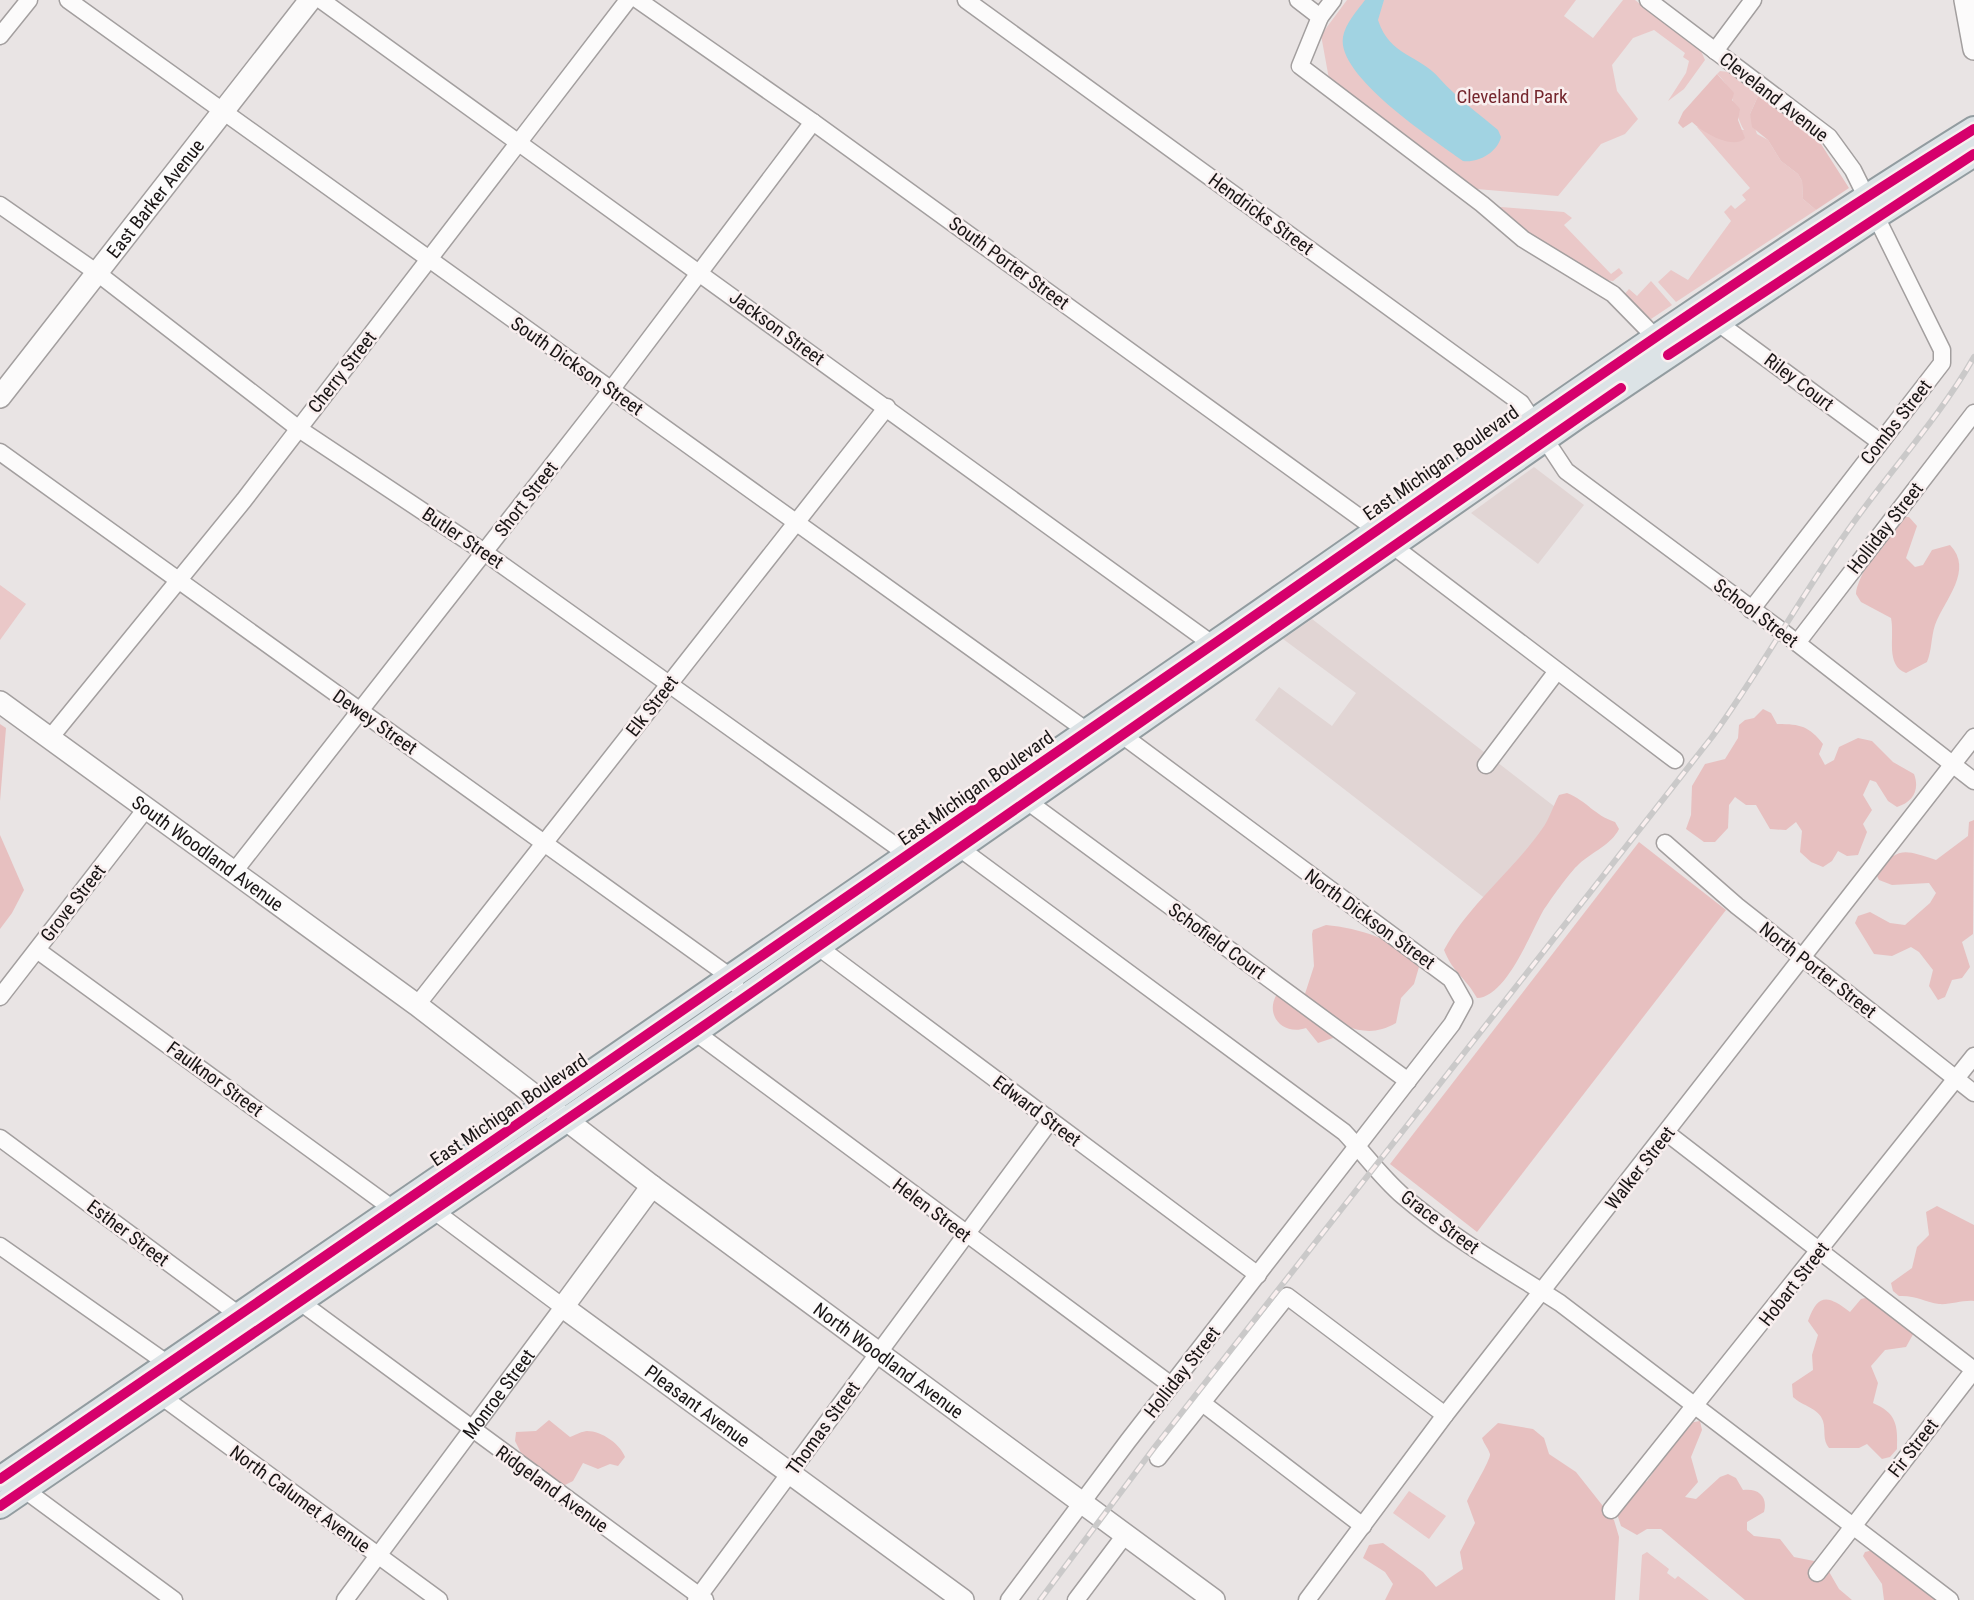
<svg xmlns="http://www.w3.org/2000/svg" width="1974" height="1600" font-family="'Roboto Condensed',sans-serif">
	<rect width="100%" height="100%" fill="#e9e4e4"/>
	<!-- built -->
	<g fill="#e1d5d4">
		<polygon points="1534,467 1584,505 1538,564 1471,513"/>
		<polygon points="1312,619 1559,810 1491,903 1255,720 1279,687 1332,726 1356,693 1283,639"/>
	</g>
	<!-- green -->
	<g fill="#eac8c8">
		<polygon points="1347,0 1576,0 1564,16 1593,38 1623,0 1635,0 1701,51 1705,60 1684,89 1668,101 1686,73 1689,61 1683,57 1685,53 1654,30 1633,38 1612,65 1617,91 1638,119 1625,134 1601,144 1558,196 1477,189 1329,79 1321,35"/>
		<path d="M1720 71 1729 72 1759 94 1750 114 1757 134 1768 140 1781 161 1798 174 1802 181 1803 199 1816 210 1676 302 1658 282 1671 270 1688 280 1731 221 1724 212 1731 205 1735 209 1746 200 1742 195 1750 188 1697 127 1744 130C1733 111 1734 88 1717 74Z"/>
		<polygon points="1501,207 1564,212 1572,218 1564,225 1611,274 1619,268 1623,273 1613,281 1606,280 1530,237 1498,209"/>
		<polygon points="1651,281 1672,305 1651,319 1623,296 1629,289 1637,296"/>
		<polygon points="0,585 26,604 0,640"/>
		<polygon points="1409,1491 1446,1516 1429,1539 1393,1513"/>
		<polygon points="1647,1552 1669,1569 1667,1573 1675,1579 1678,1576 1709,1600 1639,1600 1642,1555"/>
	</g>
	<!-- forest -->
	<g fill="#e7c0c0">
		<path d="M1717 74 1734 93 1732 100 1740 109 1738 120 1745 138C1733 151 1701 131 1692 122L1683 128 1678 123 1683 112Z"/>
		<polygon points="1759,94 1821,144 1849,188 1816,210 1803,199 1802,181 1798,174 1781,161 1768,140 1752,127 1750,114"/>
		<path d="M1900 517H1909L1917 526 1906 558 1915 567 1923 565 1932 550 1950 545C1974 570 1945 599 1935 625 1931 637 1932 650 1927 662L1906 673C1885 665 1895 638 1891 618L1861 602 1856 594C1856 579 1887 528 1900 517Z"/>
		<path d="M1763 709 1771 713 1777 724C1800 724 1809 726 1823 744L1819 754 1825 765 1834 760 1839 747 1858 738 1872 741 1893 762 1914 774C1920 790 1913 802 1897 807L1888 801 1876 782 1870 780 1863 795 1872 810 1863 824 1867 832 1858 855 1847 856 1838 851 1832 861 1823 867 1811 862 1800 852 1802 831 1796 822 1786 830 1770 829 1756 805H1746L1735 797 1729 805 1728 828 1715 842H1704L1686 829 1691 815 1692 786 1705 764 1725 759 1738 738 1739 725 1745 720 1754 718Z"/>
		<polygon points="0,724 6,728 0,801"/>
		<path d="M1567 793C1587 801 1594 815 1615 822L1619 829C1611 845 1592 852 1579 864 1569 873 1551 899 1543 911 1530 934 1506 997 1477 998 1466 978 1453 973 1444 950 1469 904 1512 872 1542 829 1549 820 1553 806 1559 795Z"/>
		<path d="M1974 820 1973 934 1962 942 1970 967 1962 978 1952 980 1945 997 1938 1000 1929 986 1933 970 1919 952 1911 947 1892 956 1874 954 1855 923 1858 916 1870 912 1890 923 1905 925 1930 903 1936 893 1929 883 1892 885 1879 880 1875 872C1900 846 1904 850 1936 860L1968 836 1969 822Z"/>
		<polygon points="0,835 24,890 12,913 0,929"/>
		<polygon points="1639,842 1726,910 1477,1232 1390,1164"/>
		<path d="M1326 925C1359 928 1399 940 1419 967L1414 984 1401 998 1396 1023C1378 1033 1365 1033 1345 1026L1333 1038 1318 1043 1306 1028C1283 1036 1264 1015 1277 994L1303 1000 1314 966 1312 934 1313 930Z"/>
		<path d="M1937 1206 1974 1225V1301C1962 1300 1950 1305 1939 1304 1925 1302 1915 1295 1899 1296L1893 1291 1891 1283 1912 1268 1917 1247 1929 1235 1926 1212Z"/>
		<path d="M1882 1294 1916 1329 1906 1347 1885 1350 1871 1366 1878 1383 1873 1403C1896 1413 1898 1424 1897 1449L1890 1457 1882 1459 1867 1444 1859 1448H1829C1822 1439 1826 1431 1823 1421 1819 1408 1802 1406 1793 1397L1792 1384 1813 1370 1812 1355 1818 1335 1808 1321C1818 1293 1828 1295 1850 1312L1861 1299Z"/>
		<path d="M549 1420 570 1437C575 1435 583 1431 587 1431 602 1431 620 1444 625 1457L618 1466 610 1464 598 1469 583 1463 573 1481 563 1486C548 1478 541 1467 525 1461L515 1441 516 1432 536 1431Z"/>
		<path d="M1700 1421 1702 1430 1691 1457 1698 1482 1685 1497 1696 1499 1720 1477 1728 1474 1736 1478 1743 1490C1759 1488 1768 1497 1764 1512L1747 1522V1530L1754 1536 1780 1539 1794 1557 1819 1562 1828 1570 1839 1589 1852 1600H1745L1661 1529H1647L1637 1535 1621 1526 1613 1502 1647 1481 1688 1423Z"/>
		<path d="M1498 1423 1533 1429 1544 1438 1549 1454 1576 1472 1614 1520 1619 1537 1615 1600H1385L1393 1584 1385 1572 1363 1558 1369 1545 1383 1543 1423 1572 1436 1587 1463 1569 1460 1552 1475 1523 1467 1501C1471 1492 1491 1459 1490 1454 1488 1448 1484 1444 1482 1438Z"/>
		<polygon points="1873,1550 1932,1594 1937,1600 1884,1600 1882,1584 1863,1556 1865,1552"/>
	</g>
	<!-- water -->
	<path fill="#a1d3e2" d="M1365 0H1384L1378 20C1390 57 1419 54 1440 79 1457 98 1478 113 1498 130L1501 137C1497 153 1478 163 1463 161 1433 139 1336 76 1343 37 1345 24 1357 11 1365 0Z"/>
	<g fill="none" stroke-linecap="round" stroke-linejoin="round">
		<!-- street casing -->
		<g stroke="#a39f9f" stroke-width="19">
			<g id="street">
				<polyline points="68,0 1087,731"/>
				<polyline points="321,0 1219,649"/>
				<polyline points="638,0 813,122 1377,530"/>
				<polyline points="966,0 1521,403 1566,471 1783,632 1974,781"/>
				<polyline points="1298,0 1320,17"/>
				<polyline points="1333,0 1320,17 1300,66 1482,204 1523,239 1613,294 1660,342"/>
				<polyline points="1648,0 1829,137 1853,170 1942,350 1942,363 1751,610"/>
				<polyline points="0,36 29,0"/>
				<polyline points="1715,51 1753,0"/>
				<polyline points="0,205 96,272 299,429 484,552 914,859"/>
				<polyline points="1717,322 1880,442"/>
				<polyline points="0,452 732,978 735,984"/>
				<polyline points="1393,546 1675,760"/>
				<polyline points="1797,643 1974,413"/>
				<polyline points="50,738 244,500 628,0"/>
				<polyline points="1486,765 1557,671"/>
				<polyline points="1027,801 1408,1081"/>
				<polyline points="1665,843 1737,906 1974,1093"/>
				<path d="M954 844 1344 1132C1364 1153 1381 1177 1403 1196 1451 1237 1507 1269 1560 1303L1950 1600"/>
				<polyline points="233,873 611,390 813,122"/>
				<polyline points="817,946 1258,1275"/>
				<polyline points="37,950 393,1209"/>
				<polyline points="0,997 145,810"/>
				<polyline points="417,1005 887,407"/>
				<polyline points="695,1032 1171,1385"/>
				<polyline points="1667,1133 1974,1370"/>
				<polyline points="0,1138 239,1315 244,1322"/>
				<polyline points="0,1246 168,1364"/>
				<polyline points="299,1301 705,1600"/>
				<polyline points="161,1396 439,1600"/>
				<polyline points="1201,1402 1363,1526"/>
				<polyline points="1158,1458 1287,1296 1445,1415"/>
				<polyline points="25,1490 174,1600"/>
				<polyline points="1611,1510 1974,1056"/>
				<polyline points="1817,1573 1974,1370"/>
				<path id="s1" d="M345 1600 563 1307 433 1210"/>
				<polyline points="696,1600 1050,1121"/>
				<polyline points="1009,1600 1128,1441 1452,1024 1464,1002 1451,979 1122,735"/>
				<polyline points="1076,1600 1125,1535"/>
				<polyline points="1307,1600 1445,1415 1974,737"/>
			</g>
		</g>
		<!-- secondary casing -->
		<g stroke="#a39f9f" stroke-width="24">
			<g id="secondary">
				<polyline points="1965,0 1974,49"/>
				<path id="s2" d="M0 397 310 0"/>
				<path id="s3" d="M0 702 417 1005 652 1186 1214 1600"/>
				<path id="s4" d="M652 1186 563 1307 963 1600"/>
			</g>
		</g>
		<!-- primary casing -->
		<g stroke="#929ca0" stroke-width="28">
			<g id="primary">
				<path d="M0 1479C407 1201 812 921 1218 641 1468 468 1715 290 1974 129"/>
				<polyline points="0,1506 695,1032 1578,416 1875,217 1974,154"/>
			</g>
		</g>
		<!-- street -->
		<use href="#street" stroke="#fcfbfb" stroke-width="16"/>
		<!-- secondary -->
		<use href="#secondary" stroke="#fcfbfb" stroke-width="21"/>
		<!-- primary -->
		<use href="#primary" stroke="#dce3e6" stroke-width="24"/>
		<!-- rail casing -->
		<g stroke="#cac9c9" stroke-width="6">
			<path id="rail" d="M1040 1600 1154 1448 1712 737C1760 671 1799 599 1846 533 1887 474 1938 420 1974 357"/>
		</g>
		<!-- rail -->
		<use href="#rail" stroke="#f9efef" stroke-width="3.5" stroke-dasharray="10" stroke-linecap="butt"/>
		<!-- cycleway casing -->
		<g stroke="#f9efef" stroke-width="15">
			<g id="cycleway">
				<polyline points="1668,355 1974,154"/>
				<path d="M0 1479C407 1201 812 921 1218 641 1468 468 1715 290 1974 129"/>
				<polyline points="0,1506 695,1032 1621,388"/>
			</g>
		</g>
		<!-- cycleway -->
		<use href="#cycleway" stroke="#d6006c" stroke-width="10"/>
	</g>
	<g text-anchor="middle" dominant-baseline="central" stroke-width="5" stroke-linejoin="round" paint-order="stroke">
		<!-- park labels -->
		<g font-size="19" fill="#75272e" stroke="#f9efef">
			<text x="1512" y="96">Cleveland Park</text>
		</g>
		<!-- street labels -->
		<g font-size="19" fill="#191515" stroke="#f9efef">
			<text transform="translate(1774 97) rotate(38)">Cleveland Avenue</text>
			<text stroke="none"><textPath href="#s2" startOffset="252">East Barker Avenue</textPath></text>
			<text transform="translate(1261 214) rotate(36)">Hendricks Street</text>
			<text transform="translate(1009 263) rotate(36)">South Porter Street</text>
			<text transform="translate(777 328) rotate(36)">Jackson Street</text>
			<text transform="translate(577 366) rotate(35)">South Dickson Street</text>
			<text transform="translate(342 372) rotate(-52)">Cherry Street</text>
			<text transform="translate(1799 382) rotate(37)">Riley Court</text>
			<text transform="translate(1896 422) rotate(-52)">Combs Street</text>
			<text transform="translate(1441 463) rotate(-35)">East Michigan Boulevard</text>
			<text transform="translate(526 499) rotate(-52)">Short Street</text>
			<text transform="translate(1885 528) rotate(-52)">Holliday Street</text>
			<text transform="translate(463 538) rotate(34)">Butler Street</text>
			<text transform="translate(1756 613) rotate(37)">School Street</text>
			<text transform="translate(652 706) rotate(-52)">Elk Street</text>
			<text transform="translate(375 722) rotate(35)">Dewey Street</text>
			<text transform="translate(976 788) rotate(-35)">East Michigan Boulevard</text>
			<text stroke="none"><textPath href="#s3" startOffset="257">South Woodland Avenue</textPath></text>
			<text transform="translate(73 903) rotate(-52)">Grove Street</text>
			<text transform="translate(1370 919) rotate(36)">North Dickson Street</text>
			<text transform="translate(1217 941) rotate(36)">Schofield Court</text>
			<text transform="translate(1818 970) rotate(38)">North Porter Street</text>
			<text transform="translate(215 1079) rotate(36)">Faulknor Street</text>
			<text transform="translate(509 1110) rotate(-34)">East Michigan Boulevard</text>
			<text transform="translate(1037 1111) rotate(37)">Edward Street</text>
			<text transform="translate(1640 1168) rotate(-52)">Walker Street</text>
			<text transform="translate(932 1210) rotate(37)">Helen Street</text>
			<text transform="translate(1440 1222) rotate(37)">Grace Street</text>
			<text transform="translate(128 1233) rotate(37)">Esther Street</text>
			<text transform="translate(1794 1284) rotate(-52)">Hobart Street</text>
			<text stroke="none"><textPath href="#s3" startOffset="1106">North Woodland Avenue</textPath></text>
			<text transform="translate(1182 1372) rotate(-52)">Holliday Street</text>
			<text stroke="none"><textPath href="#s1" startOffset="257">Monroe Street</textPath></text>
			<text stroke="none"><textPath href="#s4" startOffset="317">Pleasant Avenue</textPath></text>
			<text transform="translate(823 1428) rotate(-54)">Thomas Street</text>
			<text transform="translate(1913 1448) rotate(-52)">Fir Street</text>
			<text transform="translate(552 1489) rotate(36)">Ridgeland Avenue</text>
			<text transform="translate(300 1499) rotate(36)">North Calumet Avenue</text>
		</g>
	</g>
</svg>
